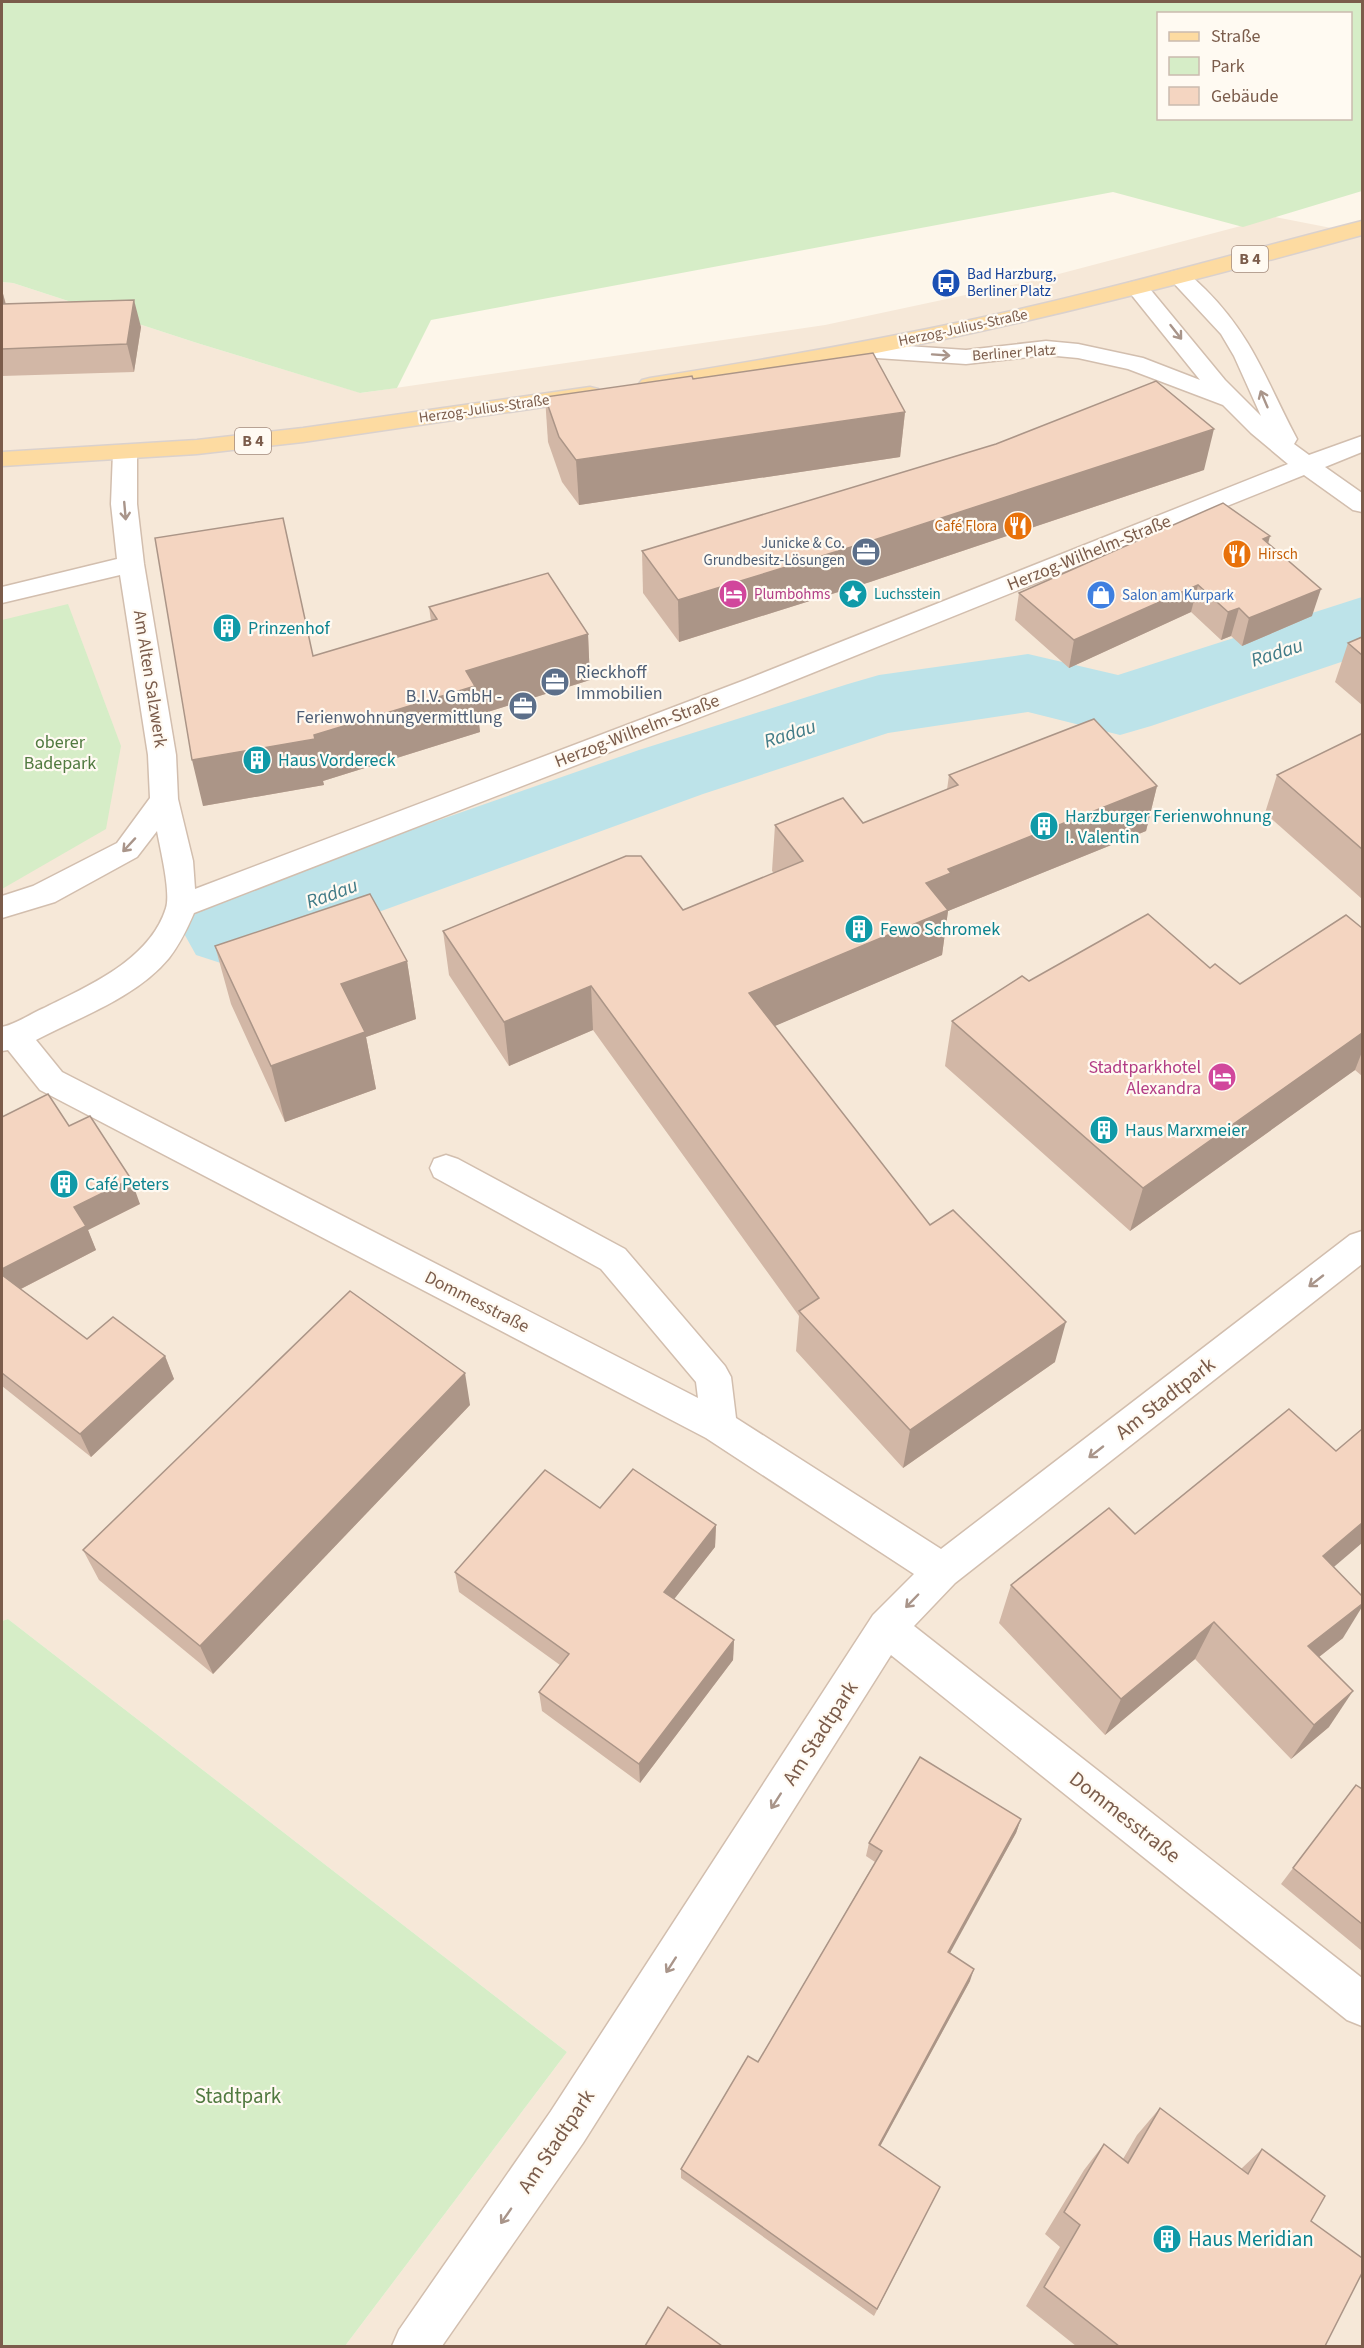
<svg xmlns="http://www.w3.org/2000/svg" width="1364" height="2348" font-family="'Source Sans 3',sans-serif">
	<rect width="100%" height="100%" fill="#fdf6ea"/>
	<!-- residential -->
	<polygon fill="#f6e8d8" points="1275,217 1362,234 1362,2346 345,2346 567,2052 8,1619 2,1621 2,282 13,283 197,343 361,393 825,325 1036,280"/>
	<!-- green -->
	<g fill="#d6edc7" fill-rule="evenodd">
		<path d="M2 2H1362V191L1243 227 1113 192 431 320 397 388 360 393 197 343 13 283 2 282ZM1158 14H1350V118H1158Z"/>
		<polygon points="68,604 121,746 106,829 2,889 2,620"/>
		<polygon points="8,1619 567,2052 345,2346 2,2346 2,1621"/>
	</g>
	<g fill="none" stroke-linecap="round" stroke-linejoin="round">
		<!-- river -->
		<polygon fill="#bde3e9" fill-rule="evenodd" points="1362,597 1362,655 1151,726 1120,735 1028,712 888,733 703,794 230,966 196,955 182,930 196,905 639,750 848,684 879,675 1028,654 1118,675"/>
		<!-- minor casing -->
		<g stroke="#d2beae" stroke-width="3">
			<path id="minor" d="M1179 270C1190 273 1196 281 1205 289 1254 338 1266 381 1297 439L1294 444 1309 455 1362 436V452L1325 467 1362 493V512L1353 510 1304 475 765 692 194 913C187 929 180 944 169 958 137 997 80 1017 36 1040L62 1072 698 1398 696 1382 601 1269 434 1177 430 1168 434 1159 446 1155 458 1159 625 1249 725 1366 731 1377 736 1418 941 1549 1350 1235 1362 1231V1264L955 1583 914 1626 1362 1978V2026L1347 2020 891 1655 583 2143 442 2346H392L399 2330 551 2111 873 1615 914 1574 706 1438 40 1090 8 1050 2 1051V1027C16 1024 30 1014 44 1008 88 986 150 960 166 908 171 892 160 848 157 831L137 857 55 902 2 918V896L33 886 117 843 150 798 148 755 120 575 2 603V587L117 559 111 504 113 452 116 447 125 445 134 447 137 452V504L144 564 176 755 178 799 193 861 195 889 745 680 1288 464 1251 433 1223 405 1128 369 1078 358 1046 355 966 364 862 357 854 355 850 350 854 345 862 343 966 350 1046 341 1078 344 1143 358 1200 380 1126 288 1129 283 1137 281 1145 283 1225 380 1261 416 1234 356 1221 334 1168 277 1171 272Z"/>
		</g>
		<!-- major casing -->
		<g stroke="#dad1cd" stroke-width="3">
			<g id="major">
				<path d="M1362 221V235C1165 289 968 339 767 373 740 378 664 396 642 390L638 385 642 380 650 378C783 357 915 334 1046 303 1152 278 1256 248 1362 221Z"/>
				<polygon points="590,387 598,389 602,394 598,399 303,442 197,454 2,466 2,452 197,440 303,428"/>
			</g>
		</g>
		<!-- minor -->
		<use href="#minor" fill="#fff" fill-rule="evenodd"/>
		<!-- major -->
		<use href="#major" fill="#fddba1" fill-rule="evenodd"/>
	</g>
	<!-- wall -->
	<g fill="#d2b7a6">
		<polygon points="2,290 6,304 141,327 134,372 2,376"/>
		<polygon points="693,379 905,412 900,457 579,505 562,482 548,442 545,397"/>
		<polygon points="1204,470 870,582 679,642 643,593 642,551"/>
		<polygon points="1268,543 1312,616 1242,646 1231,636 1221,640 1191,612 1069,668 1015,620 1019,593"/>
		<polygon points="429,607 588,634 590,680 478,715 480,732 323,781 324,785 203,806 313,656 431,621"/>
		<polygon points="1362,637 1362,705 1335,682 1348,643"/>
		<polygon points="1362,735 1362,899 1265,813 1277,775"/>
		<polygon points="949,775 1157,786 1146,831 948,911 942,955 774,1026 930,1225 1055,1362 903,1468 796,1351 799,1316 593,1030 509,1066 449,975 443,931 683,910 774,873 772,871 775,825 863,823 947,790"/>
		<polygon points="1362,928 1362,1076 1355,1070 1130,1231 945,1066 952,1021 1029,981 1210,968 1240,984"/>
		<polygon points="215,946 407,961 416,1019 366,1037 376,1089 285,1122 231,1004"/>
		<polygon points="2,1117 69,1126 140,1204 88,1230 96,1250 21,1289 87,1339 165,1356 174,1379 91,1457 2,1386"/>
		<polygon points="470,1405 213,1674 99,1580 83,1550"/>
		<polygon points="600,1508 716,1525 715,1547 674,1599 734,1640 733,1660 640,1783 542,1711 539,1692 560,1665 459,1592 455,1572"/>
		<polygon points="1135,1534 1334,1567 1343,1638 1319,1657 1329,1727 1291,1759 1195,1659 1105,1735 999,1623 1011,1585"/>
		<polygon points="1356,1785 1362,1789 1362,1951 1281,1884"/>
		<polygon points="1021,1819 1016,1833 949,1953 970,1981 880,2146 940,2187 874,2316 681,2178 681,2169 758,2062 875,1862 866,1856 869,1843"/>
		<polygon points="1160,2108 1241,2169 1262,2149 1311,2221 1325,2346 1076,2346 1026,2306 1060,2247 1045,2234 1084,2170 1104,2144 1123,2159 1137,2135"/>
	</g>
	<!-- shaded-wall -->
	<g fill="#ab9587">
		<polygon points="2,290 7,310 2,322"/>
		<polygon points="134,300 141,327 134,372 127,344"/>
		<polygon points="905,412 900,457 579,505 576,460"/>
		<polygon points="1214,429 1204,470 870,582 679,642 678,600"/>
		<polygon points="1270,536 1263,564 1263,539"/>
		<polygon points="1198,585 1191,612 1069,668 1074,640"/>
		<polygon points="1321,589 1312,616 1242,646 1249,618"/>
		<polygon points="1239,608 1231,636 1221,640 1228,612"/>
		<polygon points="588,634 590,680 478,715 480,732 323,781 324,785 203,806 192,760 314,735 466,671"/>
		<polygon points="1157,786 1146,831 948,911 942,955 747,1038 749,993 948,869"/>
		<polygon points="407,961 416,1019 366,1037 376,1089 285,1122 271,1066 341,984"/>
		<polygon points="591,986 593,1030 509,1066 504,1022"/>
		<polygon points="1362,1033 1362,1052 1355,1070 1130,1231 1143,1188"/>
		<polygon points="131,1179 140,1204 88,1230 96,1250 9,1295 2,1281 2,1269 74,1207"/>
		<polygon points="1066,1322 1055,1362 903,1468 910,1430"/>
		<polygon points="165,1356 174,1379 91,1457 80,1434"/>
		<polygon points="465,1373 470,1405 213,1674 200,1646"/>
		<polygon points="1362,1523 1362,1543 1301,1595 1323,1556"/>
		<polygon points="716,1525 715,1547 664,1612 664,1592"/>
		<polygon points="1362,1604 1362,1607 1343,1638 1286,1683 1308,1646"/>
		<polygon points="1214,1622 1195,1659 1105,1735 1121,1699"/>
		<polygon points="734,1640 733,1660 640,1783 639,1764"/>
		<polygon points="1353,1691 1329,1727 1291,1759 1314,1725"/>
		<polygon points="1021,1819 1016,1833 944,1964 948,1952"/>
		<polygon points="974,1969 970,1981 876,2154 879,2145"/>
	</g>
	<!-- building -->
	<g fill="#f4d5c1" stroke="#ab9587" stroke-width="1.5">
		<polygon points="134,300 127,344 2,349 2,304"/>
		<polygon points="873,353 905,412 576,460 559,437 545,397 692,376 693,379"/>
		<polygon points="1156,381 1214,429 874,540 678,600 642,551 996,444"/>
		<polygon points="1223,503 1270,536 1263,539 1321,589 1249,618 1239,608 1228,612 1198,585 1074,640 1019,593"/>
		<polygon points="283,518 313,656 437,619 429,607 548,573 588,634 466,671 475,686 314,735 315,739 192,760 155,538"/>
		<polygon points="1362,637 1362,655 1348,643"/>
		<polygon points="1094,719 1157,786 948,869 951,873 926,883 948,910 749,993 930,1225 953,1210 1066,1322 910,1430 799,1311 819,1298 591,986 504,1022 443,931 626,856 641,856 683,910 803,861 775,825 843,798 863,823 958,785 949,775"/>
		<polygon points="1361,734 1362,735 1362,849 1277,775"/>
		<polygon points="370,894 407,961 341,984 365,1032 271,1066 215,946"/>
		<polygon points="1148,914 1210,968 1215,964 1240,984 1346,915 1362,928 1362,1033 1143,1188 952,1021 1022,976 1029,981"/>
		<polygon points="48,1094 69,1126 90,1116 131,1179 74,1207 86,1226 2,1269 2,1117"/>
		<polygon points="2,1275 87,1339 113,1317 165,1356 80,1434 2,1373"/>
		<polygon points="350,1291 465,1373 200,1646 83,1550"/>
		<polygon points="1289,1409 1336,1451 1362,1429 1362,1523 1323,1556 1362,1596 1362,1604 1308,1646 1353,1691 1314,1725 1214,1622 1121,1699 1011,1585 1109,1508 1135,1534"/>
		<polygon points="633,1469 716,1525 664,1592 734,1640 639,1764 539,1692 569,1654 455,1572 545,1470 600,1508"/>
		<polygon points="920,1757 1021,1819 948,1952 974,1969 879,2145 940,2187 877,2309 681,2169 748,2056 758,2062 882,1851 869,1843"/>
		<polygon points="1356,1785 1362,1789 1362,1924 1293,1868"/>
		<polygon points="1160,2108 1248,2174 1262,2149 1325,2196 1311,2221 1362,2258 1362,2273 1325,2346 1119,2346 1044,2287 1080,2225 1064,2212 1104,2144 1128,2163"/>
		<polygon points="668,2307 722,2346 645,2346"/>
	</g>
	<!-- one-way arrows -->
	<defs><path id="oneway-shaft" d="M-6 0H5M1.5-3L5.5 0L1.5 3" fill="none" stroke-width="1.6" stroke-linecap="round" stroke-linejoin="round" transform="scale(1.5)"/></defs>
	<g stroke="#a9958a">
		<use href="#oneway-shaft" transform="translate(1176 332) rotate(52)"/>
		<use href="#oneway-shaft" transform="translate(941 355) rotate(4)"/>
		<use href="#oneway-shaft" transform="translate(1264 399) rotate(-113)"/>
		<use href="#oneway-shaft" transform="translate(125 511) rotate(85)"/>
		<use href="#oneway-shaft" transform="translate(129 845) rotate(133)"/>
		<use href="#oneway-shaft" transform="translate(1316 1281) rotate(142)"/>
		<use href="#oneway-shaft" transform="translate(1096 1452) rotate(142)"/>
		<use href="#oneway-shaft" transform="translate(912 1601) rotate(134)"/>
		<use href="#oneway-shaft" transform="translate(776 1801) rotate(123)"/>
		<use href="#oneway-shaft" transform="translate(671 1965) rotate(123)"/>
		<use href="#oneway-shaft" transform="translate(506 2216) rotate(125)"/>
	</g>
	<!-- icons -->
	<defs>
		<g id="bus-disc" transform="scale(1.5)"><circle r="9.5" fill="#1a4fb4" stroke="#fffaf2"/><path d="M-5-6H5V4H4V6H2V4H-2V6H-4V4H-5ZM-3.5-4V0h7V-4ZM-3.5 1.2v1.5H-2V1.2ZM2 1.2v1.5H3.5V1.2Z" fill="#fff"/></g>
		<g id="restaurant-disc" transform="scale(1.5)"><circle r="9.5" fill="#e8710a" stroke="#fffaf2"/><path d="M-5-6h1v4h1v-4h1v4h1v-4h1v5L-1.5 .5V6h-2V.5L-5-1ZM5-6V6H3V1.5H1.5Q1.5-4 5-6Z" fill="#fff"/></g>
		<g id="office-disc" transform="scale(1.5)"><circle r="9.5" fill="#5c6f8a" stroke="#fffaf2"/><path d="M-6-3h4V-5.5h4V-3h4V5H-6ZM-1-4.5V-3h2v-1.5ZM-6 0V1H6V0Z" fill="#fff"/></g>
		<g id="hotel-disc" transform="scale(1.5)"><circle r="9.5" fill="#d1479c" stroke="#fffaf2"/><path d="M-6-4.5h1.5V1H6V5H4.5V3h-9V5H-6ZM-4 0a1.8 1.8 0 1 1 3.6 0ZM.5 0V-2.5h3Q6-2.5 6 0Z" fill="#fff"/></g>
		<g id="sight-disc" transform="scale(1.5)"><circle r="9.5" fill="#0f9aa8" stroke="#fffaf2"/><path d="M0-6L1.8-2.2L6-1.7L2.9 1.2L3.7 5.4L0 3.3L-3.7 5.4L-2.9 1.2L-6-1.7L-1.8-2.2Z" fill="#fff"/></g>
		<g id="shop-disc" transform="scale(1.5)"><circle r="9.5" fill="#3f7fe0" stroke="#fffaf2"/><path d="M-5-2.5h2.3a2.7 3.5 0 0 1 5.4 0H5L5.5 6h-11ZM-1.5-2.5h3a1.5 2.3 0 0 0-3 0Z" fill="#fff"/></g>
		<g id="building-disc" transform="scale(1.5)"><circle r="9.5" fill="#0f9aa8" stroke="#fffaf2"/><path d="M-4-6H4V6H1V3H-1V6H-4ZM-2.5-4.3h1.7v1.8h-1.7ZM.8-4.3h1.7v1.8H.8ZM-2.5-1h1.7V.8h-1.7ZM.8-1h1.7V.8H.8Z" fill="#fff"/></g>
	</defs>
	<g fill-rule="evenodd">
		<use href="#bus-disc" x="946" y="283"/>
		<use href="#restaurant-disc" x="1018" y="526"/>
		<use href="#office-disc" x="866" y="552"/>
		<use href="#restaurant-disc" x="1237" y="554"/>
		<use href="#hotel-disc" x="733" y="594"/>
		<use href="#sight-disc" x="853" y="594"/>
		<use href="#shop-disc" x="1101" y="595"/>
		<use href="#building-disc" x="227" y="628"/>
		<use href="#office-disc" x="555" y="682"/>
		<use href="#office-disc" x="523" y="706"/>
		<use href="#building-disc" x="257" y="760"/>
		<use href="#building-disc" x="1044" y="826"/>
		<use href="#building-disc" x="859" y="929"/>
		<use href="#hotel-disc" x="1222" y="1077"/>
		<use href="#building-disc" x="1104" y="1130"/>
		<use href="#building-disc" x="64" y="1184"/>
		<use href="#building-disc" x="1167" y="2239"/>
	</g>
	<g text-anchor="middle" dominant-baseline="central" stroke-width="4.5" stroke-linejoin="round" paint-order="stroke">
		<!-- far-transit labels -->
		<g font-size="15" fill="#164399" stroke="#fffaf2" text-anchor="start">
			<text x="967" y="274">Bad Harzburg,<tspan x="967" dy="17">Berliner Platz</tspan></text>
		</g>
		<!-- far-street labels -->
		<g font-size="15" fill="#7b5c4b" stroke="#fffaf2">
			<text transform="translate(963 328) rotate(-12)">Herzog-Julius-Straße</text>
			<text transform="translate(1014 353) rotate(-4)">Berliner Platz</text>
			<text transform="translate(484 409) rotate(-8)">Herzog-Julius-Straße</text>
		</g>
		<!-- far-food labels -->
		<g font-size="15" fill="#c56008" stroke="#fffaf2" text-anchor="end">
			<text x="997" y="526">Café Flora</text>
			<text x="1258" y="554" text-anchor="start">Hirsch</text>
		</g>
		<!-- far-service labels -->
		<g font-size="15" fill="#4e5e75" stroke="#fffaf2" text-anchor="end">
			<text x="845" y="543">Junicke &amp; Co.<tspan x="845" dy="17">Grundbesitz-Lösungen</tspan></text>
		</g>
		<!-- far-hotel labels -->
		<g font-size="15" fill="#b23c85" stroke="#fffaf2" text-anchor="start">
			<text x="754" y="594">Plumbohms</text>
		</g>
		<!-- far-culture labels -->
		<g font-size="15" fill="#0d838f" stroke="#fffaf2" text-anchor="start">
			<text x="874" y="594">Luchsstein</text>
		</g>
		<!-- far-shop labels -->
		<g font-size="15" fill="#366cbe" stroke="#fffaf2" text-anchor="start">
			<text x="1122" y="595">Salon am Kurpark</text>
		</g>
		<!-- shield labels -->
		<g fill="#fffaf2" stroke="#a38b7d" stroke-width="1.5">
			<rect x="1232" y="246" width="36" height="26" rx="4.5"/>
			<rect x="235" y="428" width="36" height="26" rx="4.5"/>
		</g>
		<g font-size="16" font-weight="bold" fill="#7b5c4b">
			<text x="1250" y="259">B 4</text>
			<text x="253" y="441">B 4</text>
		</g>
		<!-- street labels -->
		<g font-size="18" fill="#7b5c4b" stroke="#fffaf2">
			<text transform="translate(1089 553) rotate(-22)">Herzog-Wilhelm-Straße</text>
			<text transform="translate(150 679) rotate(81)">Am Alten Salzwerk</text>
			<text transform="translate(637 731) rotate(-21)">Herzog-Wilhelm-Straße</text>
			<text transform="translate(477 1302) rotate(27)">Dommesstraße</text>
		</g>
		<!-- culture labels -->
		<g font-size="18" fill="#0d838f" stroke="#fffaf2" text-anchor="start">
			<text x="248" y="628">Prinzenhof</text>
			<text x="278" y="760">Haus Vordereck</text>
			<text x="1065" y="816">Harzburger Ferienwohnung<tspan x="1065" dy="21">I. Valentin</tspan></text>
			<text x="880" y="929">Fewo Schromek</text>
			<text x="1125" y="1130">Haus Marxmeier</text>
			<text x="85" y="1184">Café Peters</text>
		</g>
		<!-- service labels -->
		<g font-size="18" fill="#4e5e75" stroke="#fffaf2" text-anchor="start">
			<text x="576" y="672">Rieckhoff<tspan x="576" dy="21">Immobilien</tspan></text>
			<text x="502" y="696" text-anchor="end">B.I.V. GmbH -<tspan x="502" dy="21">Ferienwohnungvermittlung</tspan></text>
		</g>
		<!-- park labels -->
		<g font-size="18" fill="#517a40" stroke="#fffaf2">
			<text x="60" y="742">oberer<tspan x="60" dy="21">Badepark</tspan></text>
		</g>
		<!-- hotel labels -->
		<g font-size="18" fill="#b23c85" stroke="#fffaf2" text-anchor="end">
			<text x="1201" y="1067">Stadtparkhotel<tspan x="1201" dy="21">Alexandra</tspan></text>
		</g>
		<!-- water labels -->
		<g font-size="20" font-style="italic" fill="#407b87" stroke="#fffaf2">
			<text transform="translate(1277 653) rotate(-18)">Radau</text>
			<text transform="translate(790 734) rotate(-18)">Radau</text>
			<text transform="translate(332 894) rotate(-20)">Radau</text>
		</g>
		<!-- near-street labels -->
		<g font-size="21" fill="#7b5c4b" stroke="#fffaf2">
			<text transform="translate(1165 1398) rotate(-38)">Am Stadtpark</text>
			<text transform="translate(820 1733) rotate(-57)">Am Stadtpark</text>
			<text transform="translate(1125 1817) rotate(38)">Dommesstraße</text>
			<text transform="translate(556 2141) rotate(-56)">Am Stadtpark</text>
		</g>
		<!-- near-park labels -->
		<g font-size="21" fill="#517a40" stroke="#fffaf2">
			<text x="238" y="2096">Stadtpark</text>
		</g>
		<!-- near-culture labels -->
		<g font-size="21" fill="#0d838f" stroke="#fffaf2" text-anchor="start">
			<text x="1188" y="2239">Haus Meridian</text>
		</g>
	</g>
	<!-- border -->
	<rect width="1364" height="2348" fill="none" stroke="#7b5c4b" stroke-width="6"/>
	<!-- legend -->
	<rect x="1157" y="12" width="195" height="108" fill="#fffaf2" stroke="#cabbaf" stroke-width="1.5"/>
	<rect x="1169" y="32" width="30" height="9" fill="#fddba1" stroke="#cabbaf" stroke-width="1.5"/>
	<text x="1211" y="42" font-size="18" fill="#7b5c4b">Straße</text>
	<rect x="1169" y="57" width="30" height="18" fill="#d6edc7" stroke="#cabbaf" stroke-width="1.5"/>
	<text x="1211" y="72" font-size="18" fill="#7b5c4b">Park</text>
	<rect x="1169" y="87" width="30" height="18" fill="#f4d5c1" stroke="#cabbaf" stroke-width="1.5"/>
	<text x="1211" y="102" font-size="18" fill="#7b5c4b">Gebäude</text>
</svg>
